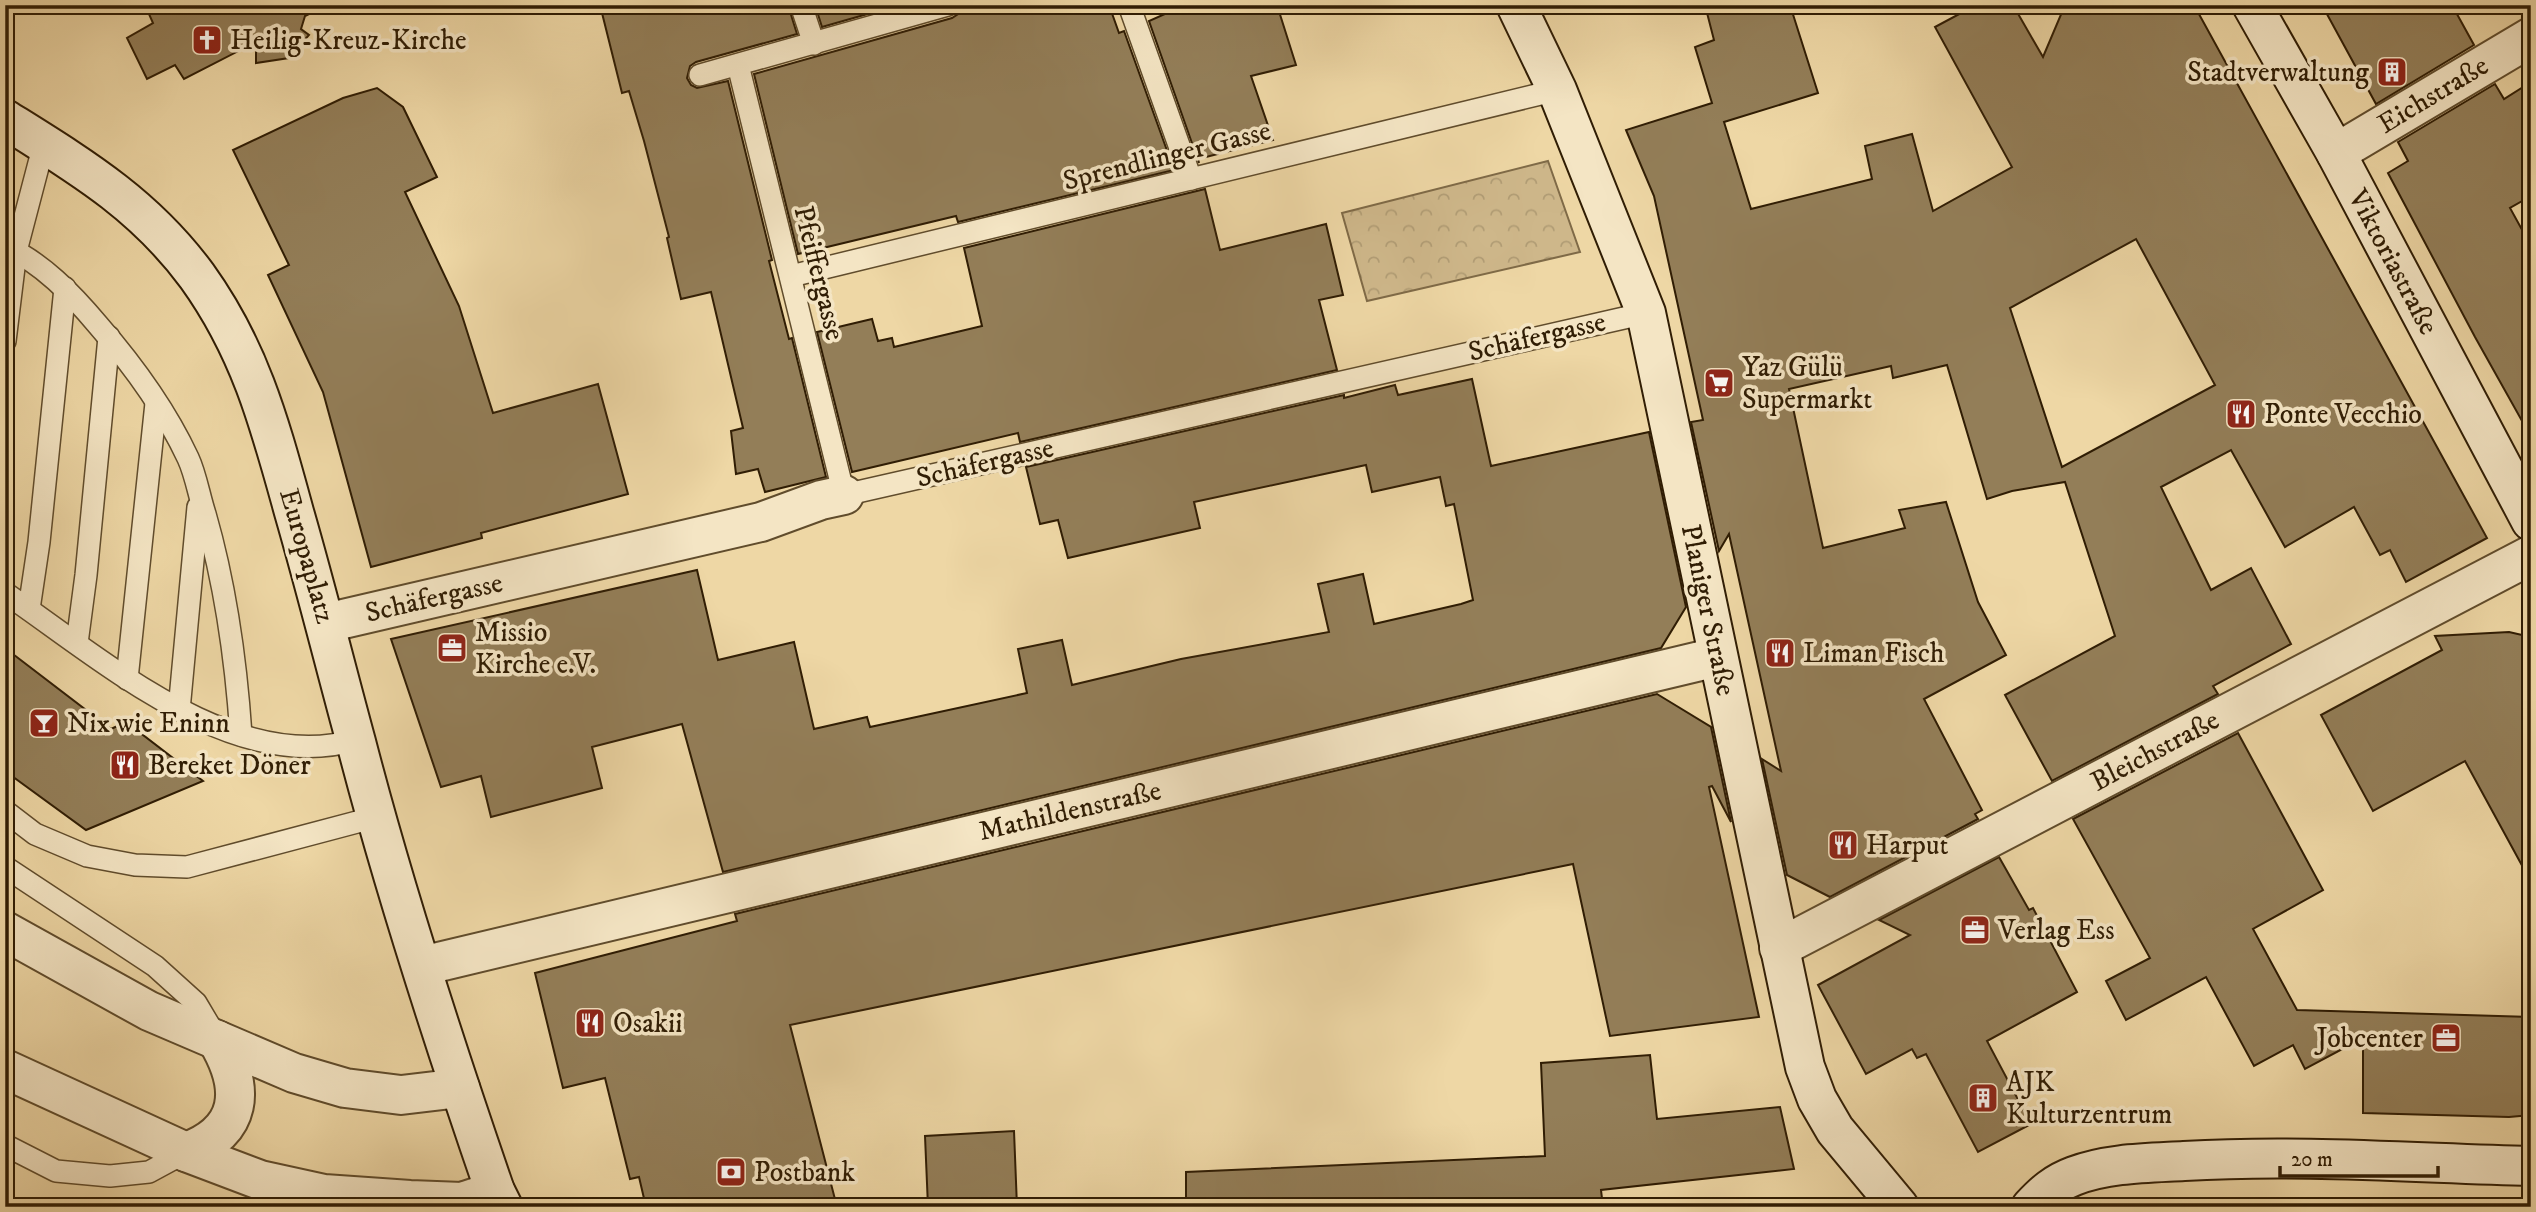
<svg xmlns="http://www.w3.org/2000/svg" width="2536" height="1212" font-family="'IM FELL DW Pica',serif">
	<defs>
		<pattern id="forest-crowns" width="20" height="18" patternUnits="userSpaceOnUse" patternTransform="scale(1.75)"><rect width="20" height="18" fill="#ceb78a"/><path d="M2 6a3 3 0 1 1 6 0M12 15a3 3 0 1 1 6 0" fill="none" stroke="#b19d75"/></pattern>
	</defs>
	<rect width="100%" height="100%" fill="#eed7a5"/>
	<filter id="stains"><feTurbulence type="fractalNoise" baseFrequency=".00286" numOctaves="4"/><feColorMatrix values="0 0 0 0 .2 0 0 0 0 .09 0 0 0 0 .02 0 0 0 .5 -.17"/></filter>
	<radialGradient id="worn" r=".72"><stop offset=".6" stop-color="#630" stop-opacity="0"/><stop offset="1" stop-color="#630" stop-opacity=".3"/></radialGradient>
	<!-- forest -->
	<polygon fill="url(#forest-crowns)" stroke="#7f6a47" stroke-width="2" points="1548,161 1580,252 1367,301 1342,213"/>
	<!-- building -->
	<g fill="#937e58" stroke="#301d04" stroke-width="2" fill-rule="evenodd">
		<polygon points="145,5 327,5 305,16 301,29 309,35 289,58 256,63 256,42 184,79 175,65 147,79 127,38 153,23"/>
		<polygon points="600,5 788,5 797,34 696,62 690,66 687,78 691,85 697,88 728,81 772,260 769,261 789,339 792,338 826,477 765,492 758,469 736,474 731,431 743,428 711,292 681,299 667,238 669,237 644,141 629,91 622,93"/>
		<polygon points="815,5 899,5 822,27"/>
		<polygon points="961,5 1109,5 1119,33 1124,31 1174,170 958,222 956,216 798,254 754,74 952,18 958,14"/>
		<polygon points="1185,5 1277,5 1296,65 1251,76 1273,140 1198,159 1199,163 1149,21"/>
		<path d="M1705 5H1790L1818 93 1724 122 1751 209 1872 179 1865 146 1912 134 1933 211 2012 167 1935 27 1976 5H2013L2043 57 2065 5H2194L2487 538 2406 582 2390 550 2380 555 2354 507 2285 547 2231 450 2161 487 2211 590 2251 568 2291 644 2213 686 2218 694 2052 781 2005 695 2115 636 2065 482 2012 491 1987 499 1947 365 1893 378 1891 366 1789 389 1823 548 1905 528 1899 510 1946 502 1978 602 2006 655 1924 699 1982 810 1975 814 1978 819 1830 897 1787 875 1762 759 1781 771 1729 534 1719 551 1691 422 1703 420 1654 196 1626 130 1712 103 1695 47 1714 40ZM2136 239 2215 385 2062 467 2010 308Z"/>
		<polygon points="2322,5 2452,5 2474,45 2376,104"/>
		<polygon points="2531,82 2531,196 2510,208 2531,246 2531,437 2475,337 2388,173 2408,161 2398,142 2495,84 2504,99"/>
		<polygon points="377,88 403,107 437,177 405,192 459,306 493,413 598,384 628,494 481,533 482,538 371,567 323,392 268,275 289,265 233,150 343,98"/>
		<polygon points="1205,189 1220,250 1326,224 1343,295 1319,300 1337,370 1020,442 1018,433 852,472 817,332 872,319 878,341 892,338 894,347 982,326 964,248"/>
		<polygon points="1472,379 1491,466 1649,432 1686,607 1661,648 723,872 682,724 592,747 602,788 491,817 481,776 441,787 391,639 697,570 718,660 794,642 814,729 867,717 870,727 1027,693 1018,649 1062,640 1072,685 1181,659 1329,632 1318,584 1363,574 1374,624 1461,604 1473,600 1454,504 1446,506 1440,477 1372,492 1366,465 1194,502 1200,528 1068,558 1058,520 1040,524 1026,467 1344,395 1344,398 1395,385 1398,395"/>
		<polygon points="2509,632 2531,637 2531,882 2465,761 2373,811 2321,715 2442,650 2435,636"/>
		<polygon points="5,648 111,729 126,722 203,781 86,830 5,771"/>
		<polygon points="1657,694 1711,727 1731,822 1712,786 1709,787 1759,1017 1610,1036 1573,864 790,1025 837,1207 646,1207 639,1177 630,1179 605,1078 563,1088 535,973 737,921 735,914"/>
		<polygon points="2238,733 2323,890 2253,929 2297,1010 2531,1017 2531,1115 2509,1117 2363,1113 2363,1038 2305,1069 2293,1045 2254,1066 2206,977 2126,1020 2106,981 2150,958 2073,819"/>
		<polygon points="1999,857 2029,910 2033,908 2077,992 1987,1041 2031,1124 1978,1152 1926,1054 1917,1058 1912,1049 1866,1074 1818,985 1910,935 1879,920"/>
		<polygon points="1650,1055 1657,1119 1780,1107 1794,1169 1601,1190 1603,1207 1186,1207 1186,1172 1545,1156 1541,1063"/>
		<polygon points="1014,1131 1017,1207 928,1207 925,1136"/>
	</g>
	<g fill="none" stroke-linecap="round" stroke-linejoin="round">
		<!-- lane casing -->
		<g stroke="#604c2c" stroke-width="24">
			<g id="lane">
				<polyline points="801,5 814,44"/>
				<polyline points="1129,5 1191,179"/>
				<polyline points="738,65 844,495 1646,313"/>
				<polyline points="700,75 948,5"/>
				<path d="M5 246C42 263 72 294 98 325 132 364 166 411 188 458 196 475 199 496 205 514 226 587 236 660 241 735"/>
				<polyline points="791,276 1557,90"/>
				<polyline points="5,341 16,251 44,144"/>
				<path d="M5 593C99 657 233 776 355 740"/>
				<polyline points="29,609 39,542 65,288"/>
				<polyline points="77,643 86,575 109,337"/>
				<polyline points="127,679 156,403"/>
				<polyline points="179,710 198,507"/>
				<polyline points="5,811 35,834 87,856 135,865 187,867 376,817"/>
				<polyline points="5,867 155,966 196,1003 215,1035"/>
				<polyline points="5,1145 56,1171 110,1176 149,1172 186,1152"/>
			</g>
		</g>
		<!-- street casing -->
		<g stroke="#604c2c" stroke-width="42">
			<g id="street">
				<polyline points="2336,153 2531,37"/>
				<polyline points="326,623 761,522 821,500 844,495"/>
				<polyline points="5,931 149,1011 294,1073 345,1088 401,1095 460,1088"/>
				<polyline points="1779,948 2531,555"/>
				<polyline points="422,966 1717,657"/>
				<polyline points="5,1069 186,1152 260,1180 324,1194 410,1200 462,1202 495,1191"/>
				<path d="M186 1152C243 1131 246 1089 217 1040"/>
			</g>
		</g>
		<!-- secondary casing -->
		<g stroke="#301d04" stroke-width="42">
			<g id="secondary">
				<polyline points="1516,5 1557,90 1646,313 1805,1067 1817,1099 1835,1130 1899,1207"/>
				<polyline points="2252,5 2336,153 2531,521"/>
				<path d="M5 119C80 166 144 204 197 276 251 351 270 425 294 512 316 588 335 665 356 742 395 893 444 1043 495 1191L503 1207"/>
				<path d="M2031 1207C2044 1193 2055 1183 2074 1176 2108 1163 2148 1163 2184 1161 2299 1154 2416 1163 2531 1166"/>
			</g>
		</g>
		<!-- lane -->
		<use href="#lane" stroke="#f4e5c4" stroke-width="21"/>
		<!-- street -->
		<use href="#street" stroke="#f4e5c4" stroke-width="38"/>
		<!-- secondary -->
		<use href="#secondary" stroke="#f4e5c4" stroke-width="38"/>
	</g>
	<!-- icons -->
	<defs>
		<g id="church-square" transform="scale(1.575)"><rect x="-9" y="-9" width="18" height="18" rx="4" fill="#8f2418" stroke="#f4e5c4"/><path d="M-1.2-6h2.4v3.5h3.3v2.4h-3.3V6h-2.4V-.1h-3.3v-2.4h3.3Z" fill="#fff"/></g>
		<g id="building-square" transform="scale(1.575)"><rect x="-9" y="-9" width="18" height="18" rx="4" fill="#8f2418" stroke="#f4e5c4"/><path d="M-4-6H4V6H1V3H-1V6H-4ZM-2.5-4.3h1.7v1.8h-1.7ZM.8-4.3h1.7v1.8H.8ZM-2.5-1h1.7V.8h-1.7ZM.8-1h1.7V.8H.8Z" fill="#fff"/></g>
		<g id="supermarket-square" transform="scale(1.575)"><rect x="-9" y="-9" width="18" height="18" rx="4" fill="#8f2418" stroke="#f4e5c4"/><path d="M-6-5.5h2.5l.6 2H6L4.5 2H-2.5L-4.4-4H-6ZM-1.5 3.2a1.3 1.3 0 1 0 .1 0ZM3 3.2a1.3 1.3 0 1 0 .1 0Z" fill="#fff"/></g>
		<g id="restaurant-square" transform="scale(1.575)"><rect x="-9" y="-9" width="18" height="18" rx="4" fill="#8f2418" stroke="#f4e5c4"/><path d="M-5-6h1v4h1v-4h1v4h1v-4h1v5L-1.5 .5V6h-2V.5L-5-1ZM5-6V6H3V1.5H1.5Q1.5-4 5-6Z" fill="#fff"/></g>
		<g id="office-square" transform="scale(1.575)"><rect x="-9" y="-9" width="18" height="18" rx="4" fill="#8f2418" stroke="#f4e5c4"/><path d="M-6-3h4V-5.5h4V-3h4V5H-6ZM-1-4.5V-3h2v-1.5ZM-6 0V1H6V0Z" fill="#fff"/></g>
		<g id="bar-square" transform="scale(1.575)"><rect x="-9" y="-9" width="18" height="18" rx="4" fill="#8f2418" stroke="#f4e5c4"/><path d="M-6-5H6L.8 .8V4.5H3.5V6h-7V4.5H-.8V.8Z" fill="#fff"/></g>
		<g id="bank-square" transform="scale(1.575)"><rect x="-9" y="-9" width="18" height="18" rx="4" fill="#8f2418" stroke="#f4e5c4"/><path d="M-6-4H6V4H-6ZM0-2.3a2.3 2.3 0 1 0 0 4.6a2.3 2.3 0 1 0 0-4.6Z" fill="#fff"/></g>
	</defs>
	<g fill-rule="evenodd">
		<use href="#church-square" x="207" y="40"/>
		<use href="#building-square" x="2392" y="72"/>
		<use href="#supermarket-square" x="1719" y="383"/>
		<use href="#restaurant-square" x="2241" y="414"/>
		<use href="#office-square" x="452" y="648"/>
		<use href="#restaurant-square" x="1780" y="653"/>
		<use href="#bar-square" x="44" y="723"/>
		<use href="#restaurant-square" x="125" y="765"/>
		<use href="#restaurant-square" x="1843" y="845"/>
		<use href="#office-square" x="1975" y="930"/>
		<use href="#restaurant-square" x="590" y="1023"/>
		<use href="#office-square" x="2446" y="1038"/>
		<use href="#building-square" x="1983" y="1098"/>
		<use href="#bank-square" x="731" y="1172"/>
	</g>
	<g text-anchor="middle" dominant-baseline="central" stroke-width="7" stroke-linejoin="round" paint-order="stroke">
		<!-- poi labels -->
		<g font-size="28" fill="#301d04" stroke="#f4e5c4" text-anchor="start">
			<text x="230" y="40">Heilig-Kreuz-Kirche</text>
			<text x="2369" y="72" text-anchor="end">Stadtverwaltung</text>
			<text x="1742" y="367">Yaz Gülü<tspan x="1742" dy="32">Supermarkt</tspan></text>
			<text x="2264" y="414">Ponte Vecchio</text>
			<text x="475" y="632">Missio<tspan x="475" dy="32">Kirche e.V.</tspan></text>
			<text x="1803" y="653">Liman Fisch</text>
			<text x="67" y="723">Nix wie Eninn</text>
			<text x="148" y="765">Bereket Döner</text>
			<text x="1866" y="845">Harput</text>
			<text x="1998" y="930">Verlag Ess</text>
			<text x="613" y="1023">Osakii</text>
			<text x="2423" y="1038" text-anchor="end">Jobcenter</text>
			<text x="2006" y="1082">AJK<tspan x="2006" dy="32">Kulturzentrum</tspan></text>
			<text x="754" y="1172">Postbank</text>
		</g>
		<!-- street labels -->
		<g font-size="28" fill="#301d04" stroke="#f4e5c4">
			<text transform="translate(2433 95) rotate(-31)">Eichstraße</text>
			<text transform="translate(1167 156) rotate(-14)">Sprendlinger Gasse</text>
			<text transform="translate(2393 262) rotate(62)">Viktoriastraße</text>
			<text transform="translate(819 273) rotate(76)">Pfeiffergasse</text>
			<text transform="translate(1537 337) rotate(-13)">Schäfergasse</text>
			<text transform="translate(985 463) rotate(-13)">Schäfergasse</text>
			<text transform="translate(307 556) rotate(74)">Europaplatz</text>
			<text transform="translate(434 598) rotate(-13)">Schäfergasse</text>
			<text transform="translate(1708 610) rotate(78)">Planiger Straße</text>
			<text transform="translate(2155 751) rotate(-28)">Bleichstraße</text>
			<text transform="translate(1070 811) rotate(-13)">Mathildenstraße</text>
		</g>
	</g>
	<!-- margin -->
	<rect width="2536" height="1212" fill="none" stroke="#eed7a5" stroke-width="28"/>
	<rect x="7" y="7" width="2522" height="1198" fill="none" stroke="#301d04" stroke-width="3.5"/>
	<rect x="14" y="14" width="2508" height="1184" fill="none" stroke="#301d04" stroke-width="2"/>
	<!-- scale -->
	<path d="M2280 1166v10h158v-10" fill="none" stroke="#301d04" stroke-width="3.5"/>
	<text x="2291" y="1166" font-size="21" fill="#301d04" stroke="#f4e5c4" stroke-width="5" paint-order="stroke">20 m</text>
	<rect width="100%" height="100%" filter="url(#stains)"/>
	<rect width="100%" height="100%" fill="url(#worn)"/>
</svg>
